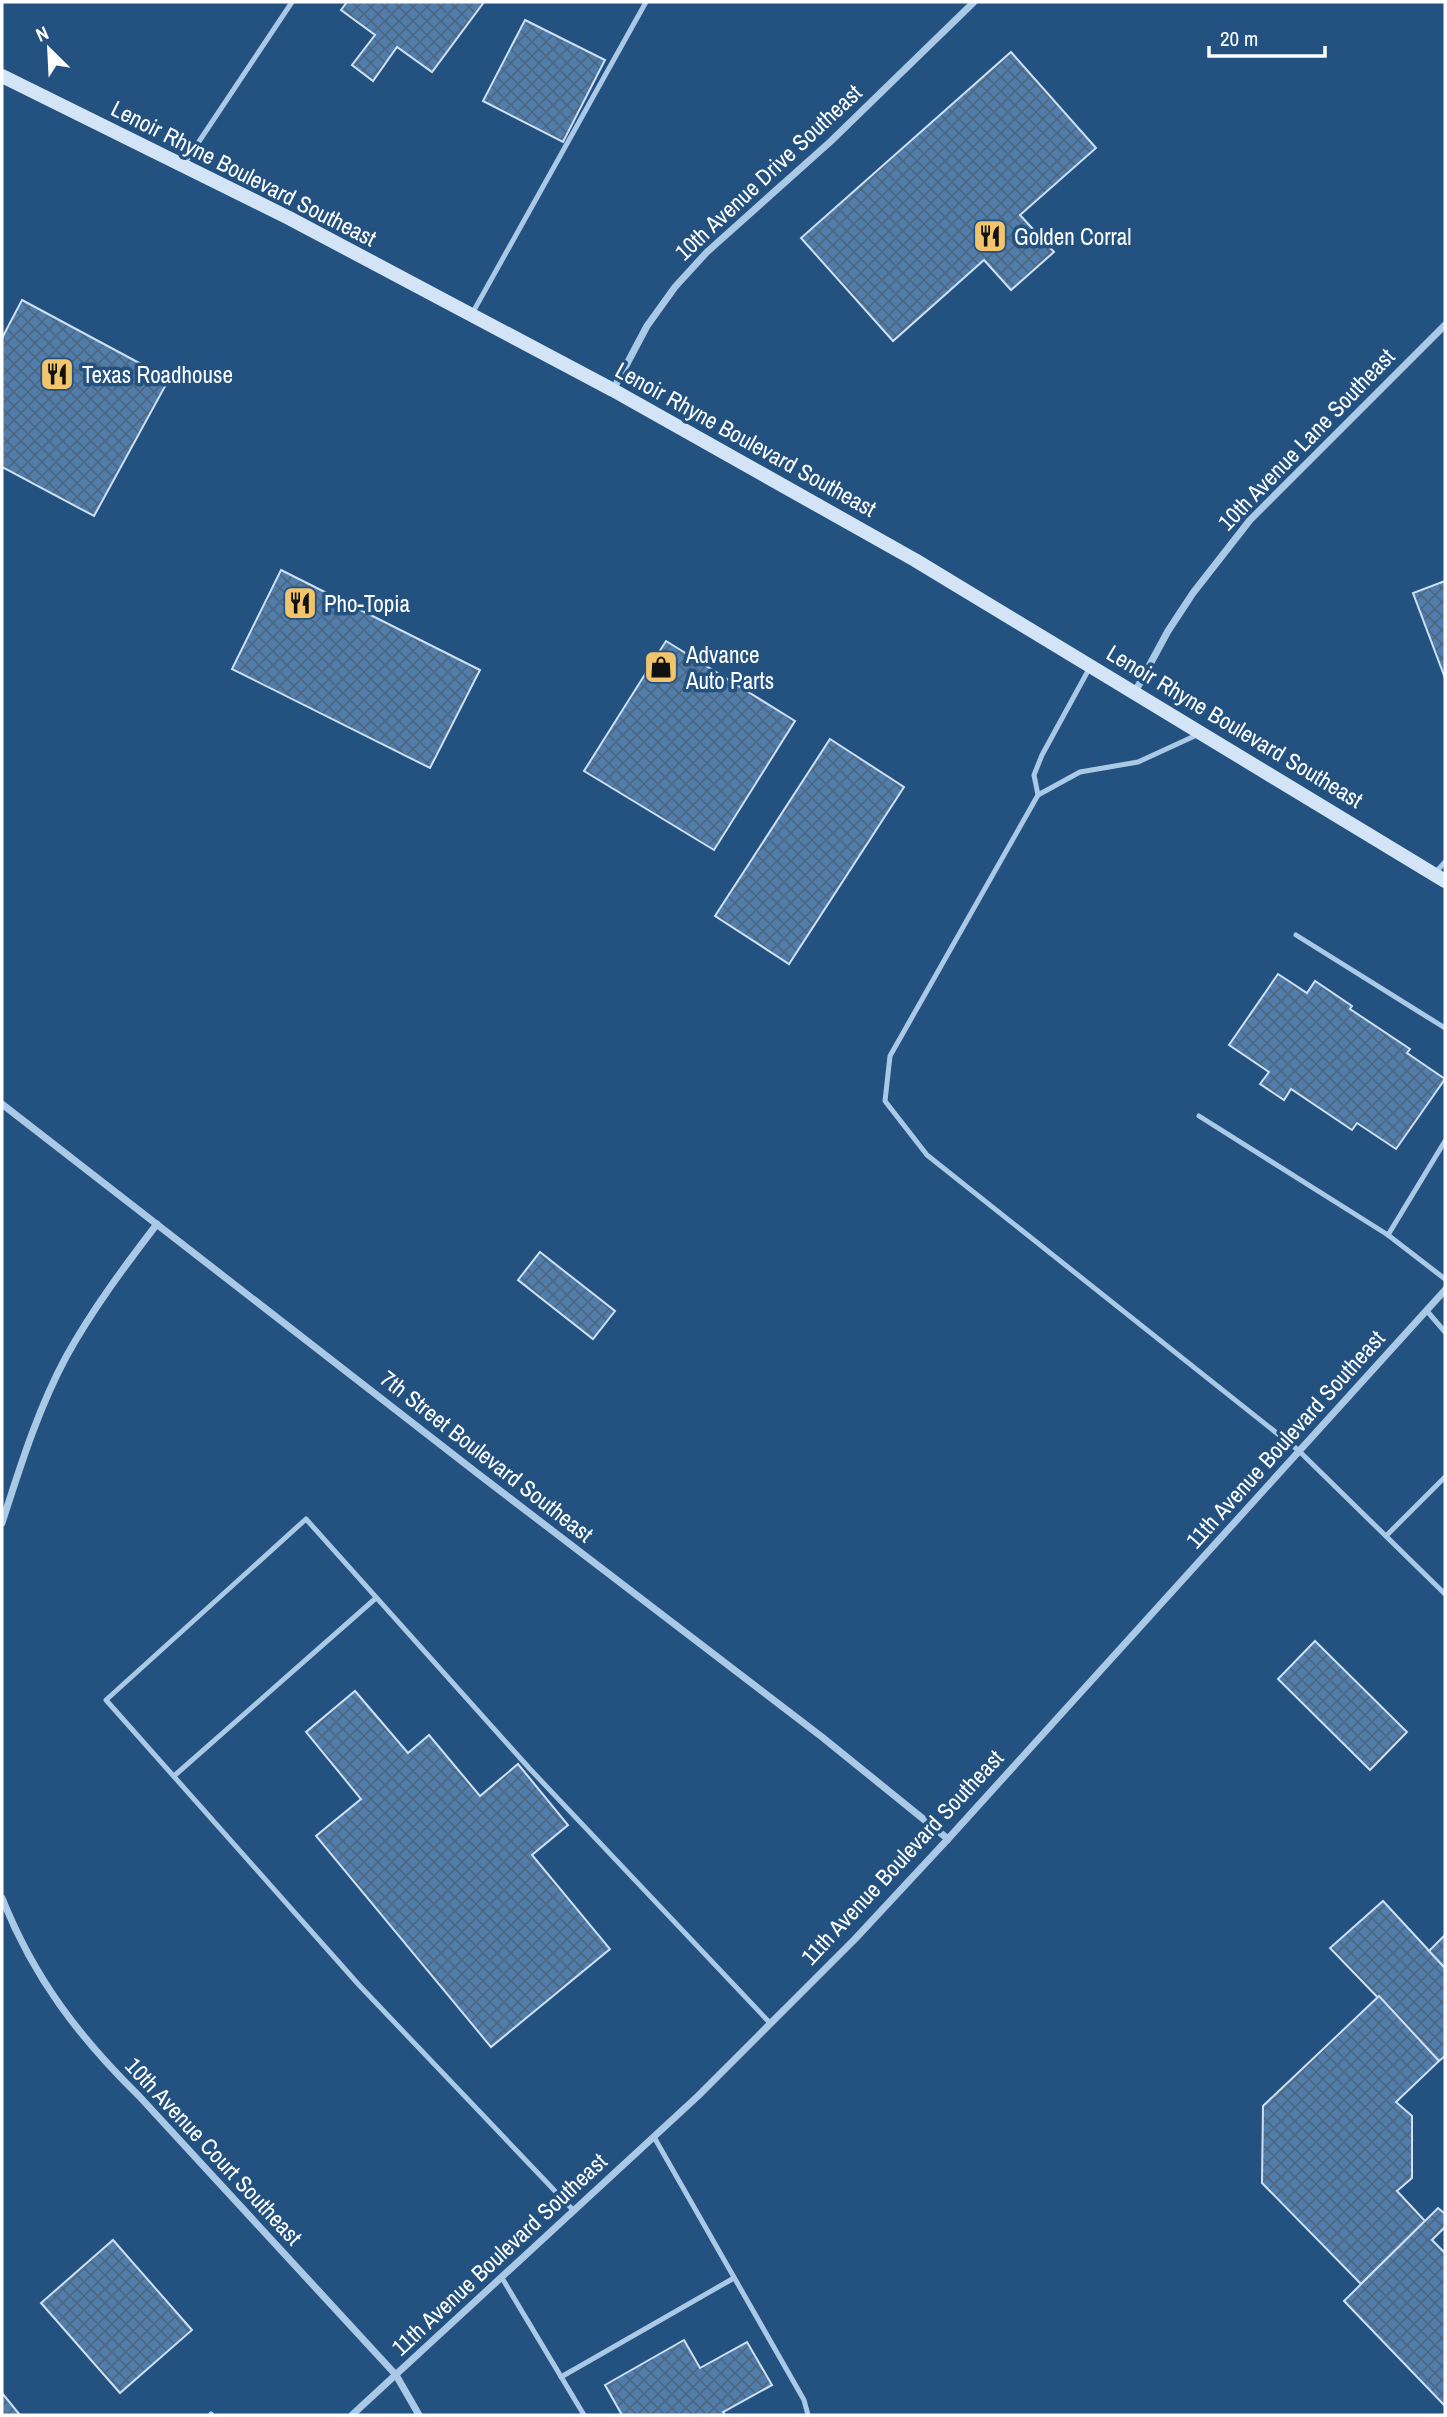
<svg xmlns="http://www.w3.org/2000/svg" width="1447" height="2417" font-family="'Archivo Narrow',sans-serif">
	<defs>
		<pattern id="building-cross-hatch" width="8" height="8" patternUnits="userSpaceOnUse" patternTransform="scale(1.75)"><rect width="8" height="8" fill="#507dab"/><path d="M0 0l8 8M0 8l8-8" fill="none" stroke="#4e6780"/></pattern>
	</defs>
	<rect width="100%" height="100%" fill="#235180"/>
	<!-- building -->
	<g fill="url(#building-cross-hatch)" stroke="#cde1f5" stroke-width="2">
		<polygon points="347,2 484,2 432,72 397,47 373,81 352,65 375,35 341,10"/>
		<polygon points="525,20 605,60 563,142 483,101"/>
		<polygon points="1011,52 1096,148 1020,215 1054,252 1011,290 984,260 893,341 801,238"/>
		<polygon points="22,300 169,379 94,516 2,467 2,338"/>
		<polygon points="281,570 480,670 430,768 232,669"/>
		<polygon points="1445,581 1445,678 1413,593"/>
		<polygon points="666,641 795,721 714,850 584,771"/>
		<polygon points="830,739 904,787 789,964 715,916"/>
		<polygon points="1278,974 1307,993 1315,981 1352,1006 1350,1009 1410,1049 1407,1053 1445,1079 1396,1149 1357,1123 1352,1130 1291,1089 1284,1100 1260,1084 1269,1072 1229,1045"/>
		<polygon points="540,1252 615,1311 593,1339 518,1280"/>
		<polygon points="1315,1641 1407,1732 1370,1770 1278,1679"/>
		<polygon points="355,1691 408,1753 429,1735 480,1796 518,1764 568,1825 532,1855 610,1949 491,2047 316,1836 361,1799 306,1732"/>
		<polygon points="1383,1901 1445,1968 1445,2056 1439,2061 1330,1948"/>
		<polygon points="1445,1935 1445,1968 1429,1951"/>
		<polygon points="1379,1996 1439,2061 1396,2102 1412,2116 1412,2178 1397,2191 1425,2221 1361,2284 1262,2183 1263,2106"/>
		<polygon points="1438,2208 1445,2214 1445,2227 1432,2240 1445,2253 1445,2406 1344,2301"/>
		<polygon points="113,2240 192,2330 120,2393 41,2303"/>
		<polygon points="684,2340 700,2368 747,2342 772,2385 723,2412 725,2415 622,2415 605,2385"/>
		<polygon points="2,2393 20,2415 2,2415"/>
	</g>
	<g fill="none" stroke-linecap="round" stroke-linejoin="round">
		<!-- lane -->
		<g stroke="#a9c9e7" stroke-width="5">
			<polyline points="184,164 292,2"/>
			<polyline points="473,312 646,2"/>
			<polyline points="1199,734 1138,762 1080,772 1038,795 890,1056 885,1101 927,1155 1298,1450 1445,1594"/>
			<polyline points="1038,795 1034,775 1042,755 1089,669"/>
			<polyline points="1434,874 1445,862"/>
			<polyline points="1296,935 1445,1028"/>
			<polyline points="1199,1116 1388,1235 1445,1279"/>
			<polyline points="1388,1235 1445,1141"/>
			<polyline points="1427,1311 1445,1332"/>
			<polyline points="1386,1536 1445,1477"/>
			<polyline points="174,1776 376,1598"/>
			<polyline points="654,2137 804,2400 808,2415"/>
			<polyline points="574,2211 359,1985 106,1700 306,1519 530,1769 770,2023"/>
			<polyline points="502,2278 584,2415"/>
			<polyline points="561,2377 734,2278"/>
			<polyline points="211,2414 212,2415"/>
		</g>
		<!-- street -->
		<g stroke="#a9c9e7" stroke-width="7">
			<polyline points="613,390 647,326 675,287 707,252 830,142 974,2"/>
			<polyline points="1135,692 1168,631 1193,593 1250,520 1445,325"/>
			<polyline points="2,1104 477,1473 822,1737 948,1839"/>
			<path d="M2 1523C20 1467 38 1409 66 1357 92 1310 124 1267 157 1224"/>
			<path d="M2 1898C34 1978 78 2036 139 2096L396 2375 419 2415"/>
			<polyline points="352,2415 698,2096 855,1939 948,1839 1445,1290"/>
		</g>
		<!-- secondary -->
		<polyline stroke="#d3e4f6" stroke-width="14" points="2,76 289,218 613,390 915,560 1445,881"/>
	</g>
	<!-- icons -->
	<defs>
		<g id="restaurant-square" transform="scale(1.75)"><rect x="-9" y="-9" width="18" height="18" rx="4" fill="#f2c46c" stroke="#235180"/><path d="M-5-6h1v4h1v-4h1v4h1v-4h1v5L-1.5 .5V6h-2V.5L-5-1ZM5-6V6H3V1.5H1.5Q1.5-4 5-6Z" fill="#111"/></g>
		<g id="shop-square" transform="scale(1.75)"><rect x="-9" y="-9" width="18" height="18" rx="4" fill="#f2c46c" stroke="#235180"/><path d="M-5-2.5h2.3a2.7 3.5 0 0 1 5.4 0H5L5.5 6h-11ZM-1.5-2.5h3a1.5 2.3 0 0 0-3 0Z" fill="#111"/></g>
	</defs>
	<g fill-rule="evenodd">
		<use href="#restaurant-square" x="990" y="236"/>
		<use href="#restaurant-square" x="57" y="374"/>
		<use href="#restaurant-square" x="300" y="603"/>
		<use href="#shop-square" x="661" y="667"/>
	</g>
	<g text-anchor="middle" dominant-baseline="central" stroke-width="7" stroke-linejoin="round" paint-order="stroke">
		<!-- street labels -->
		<g font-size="23" fill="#fff" stroke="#235180">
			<text transform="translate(768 172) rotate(-43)">10th Avenue Drive Southeast</text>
			<text transform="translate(244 173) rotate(27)">Lenoir Rhyne Boulevard Southeast</text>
			<text transform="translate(746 439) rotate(29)">Lenoir Rhyne Boulevard Southeast</text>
			<text transform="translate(1306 439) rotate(-46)">10th Avenue Lane Southeast</text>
			<text transform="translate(1235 726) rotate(31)">Lenoir Rhyne Boulevard Southeast</text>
			<text transform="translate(1285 1439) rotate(-48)">11th Avenue Boulevard Southeast</text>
			<text transform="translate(487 1456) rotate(38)">7th Street Boulevard Southeast</text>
			<text transform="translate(902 1857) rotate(-47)">11th Avenue Boulevard Southeast</text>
			<text transform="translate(214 2151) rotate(47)">10th Avenue Court Southeast</text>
			<text transform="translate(499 2254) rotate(-43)">11th Avenue Boulevard Southeast</text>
		</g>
		<!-- poi labels -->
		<g font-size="23" fill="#fff" stroke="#235180" text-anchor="start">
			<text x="1014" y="236">Golden Corral</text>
			<text x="82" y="374">Texas Roadhouse</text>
			<text x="324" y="603">Pho-Topia</text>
			<text x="686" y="654">Advance<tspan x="686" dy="26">Auto Parts</tspan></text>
		</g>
	</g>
	<!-- border -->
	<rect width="1447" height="2417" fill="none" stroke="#ffffff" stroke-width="7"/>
	<!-- north arrow -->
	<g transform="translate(49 49) rotate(336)" stroke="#235180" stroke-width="5" paint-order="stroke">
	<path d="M0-5L12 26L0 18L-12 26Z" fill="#ffffff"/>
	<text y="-10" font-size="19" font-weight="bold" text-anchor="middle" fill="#ffffff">N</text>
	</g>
	<!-- scale -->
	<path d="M1209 46v10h116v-10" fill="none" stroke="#ffffff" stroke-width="3.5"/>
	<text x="1220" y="46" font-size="21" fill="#ffffff" stroke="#235180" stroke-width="5" paint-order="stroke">20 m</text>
</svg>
